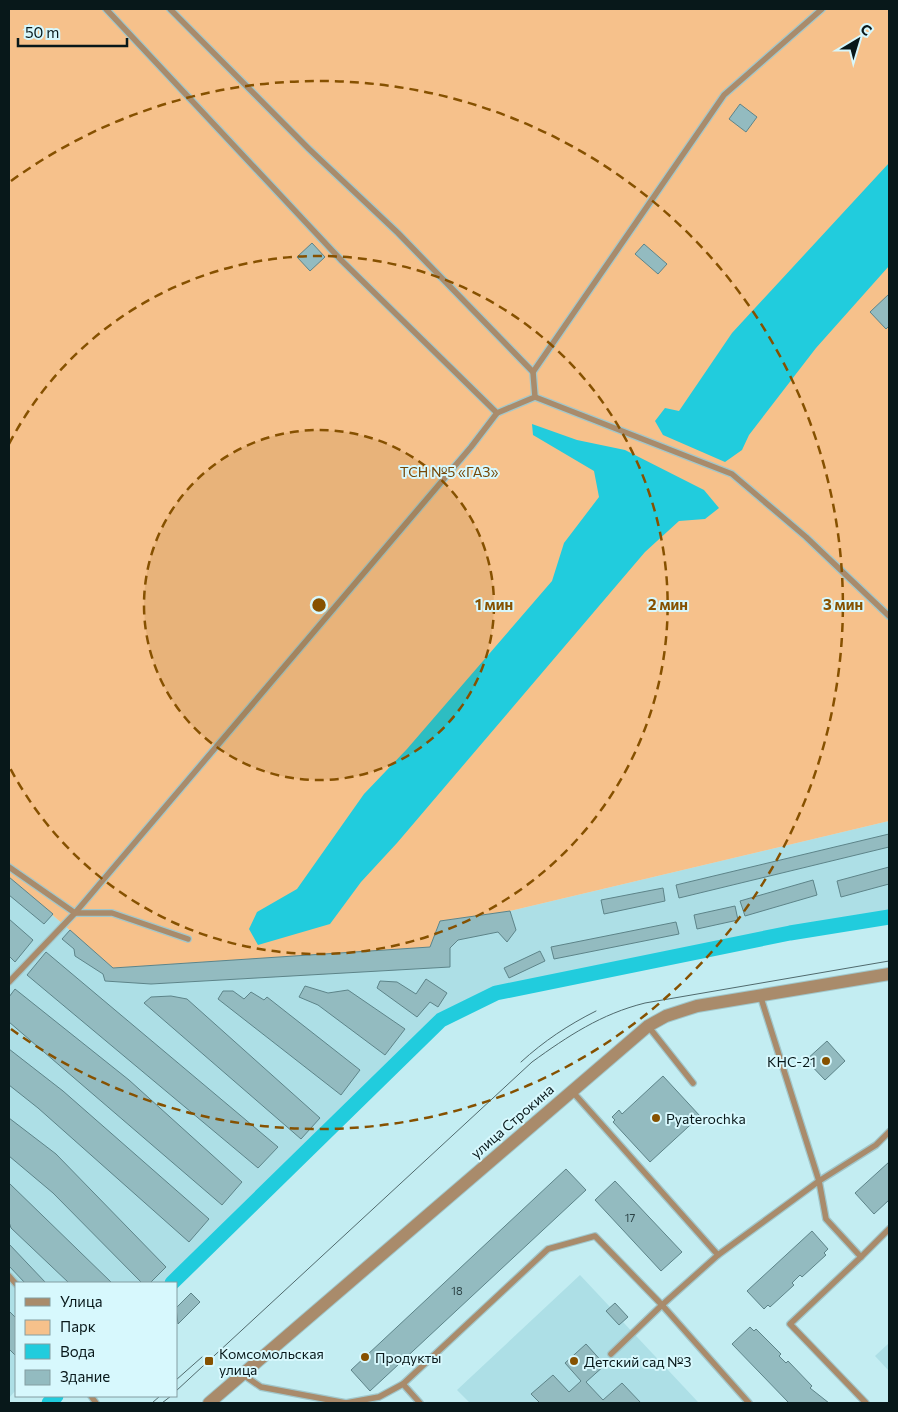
<svg xmlns="http://www.w3.org/2000/svg" width="898" height="1412" font-family="Commissioner,sans-serif">
	<rect width="100%" height="100%" fill="#c3edf2"/>
	<!-- built -->
	<g fill="#addfe6">
		<polygon points="889,821 889,914 499,987 439,1019 176,1283 16,1283 16,1390 9,1398 9,877 113,968 243,959 440,921 510,911"/>
		<polygon points="580,1275 610,1307 615,1303 628,1317 623,1322 698,1402 697,1403 470,1403 457,1390"/>
		<polygon points="889,1343 889,1371 875,1356"/>
	</g>
	<!-- green -->
	<polygon fill="#f6c18b" points="9,9 889,9 889,821 510,911 440,921 430,947 113,968 9,877"/>
	<!-- water -->
	<g fill="#21ccdd">
		<polygon points="889,163 889,266 816,348 749,435 742,450 725,462 663,435 655,421 665,408 679,411 732,333"/>
		<polygon points="532,424 577,440 625,450 704,490 719,508 705,519 679,521 645,552 397,843 361,882 330,924 258,945 249,929 257,912 297,889 364,794 407,749 552,581 564,543 599,497 594,471 533,435"/>
	</g>
	<g fill="none" stroke-linecap="round" stroke-linejoin="round">
		<!-- canal -->
		<g stroke="#21ccdd" stroke-width="15">
			<polyline points="172,1283 441,1020 496,993 790,933 889,917"/>
			<polyline points="49,1403 56,1396"/>
		</g>
	</g>
	<!-- building -->
	<g fill="#93bbc0" stroke="#5d8489">
		<polygon points="740,104 757,117 746,132 729,119"/>
		<polygon points="312,243 325,257 310,271 297,257"/>
		<polygon points="644,244 667,264 658,274 635,254"/>
		<polygon points="889,294 889,326 886,329 870,312"/>
		<polygon points="889,834 889,847 679,898 676,885"/>
		<polygon points="889,867 889,884 841,897 837,881"/>
		<polygon points="9,877 53,914 44,924 9,895"/>
		<polygon points="813,880 817,895 745,916 740,901"/>
		<polygon points="663,888 665,901 604,914 601,900"/>
		<polygon points="735,906 738,920 697,929 694,915"/>
		<polygon points="510,911 516,930 507,942 498,932 458,940 450,948 450,967 151,984 105,981 103,974 75,956 74,949 62,939 70,930 113,968 430,947 440,921"/>
		<polygon points="9,919 33,940 15,962 9,956"/>
		<polygon points="676,922 679,934 554,959 551,947"/>
		<polygon points="540,951 545,961 509,978 504,968"/>
		<polygon points="46,952 278,1147 258,1168 27,975"/>
		<polygon points="426,979 447,993 438,1007 430,1002 417,1017 377,988 380,981 397,982 416,994"/>
		<polygon points="305,986 328,993 348,990 405,1029 385,1055 318,1005 299,997"/>
		<polygon points="15,989 129,1080 242,1182 222,1205 9,1022 9,997"/>
		<polygon points="223,991 233,991 244,999 251,992 264,1000 267,997 360,1070 341,1095 218,999"/>
		<polygon points="171,996 187,999 320,1118 301,1139 144,1003 151,997"/>
		<polygon points="827,1041 845,1061 825,1080 806,1060"/>
		<polygon points="9,1049 63,1091 209,1219 189,1242 38,1108 9,1085"/>
		<polygon points="663,1076 700,1116 650,1162 613,1122 615,1120 612,1117 619,1110 622,1114"/>
		<polygon points="9,1118 56,1154 166,1267 150,1283 142,1283 53,1193 9,1156"/>
		<polygon points="889,1162 889,1200 874,1214 855,1193"/>
		<polygon points="566,1169 586,1190 370,1391 351,1370"/>
		<polygon points="615,1181 682,1252 661,1271 595,1200"/>
		<polygon points="9,1183 112,1283 69,1283 11,1228 9,1222"/>
		<polygon points="812,1231 828,1249 824,1253 826,1255 802,1277 800,1275 792,1283 794,1285 770,1307 768,1305 764,1309 747,1291"/>
		<polygon points="9,1244 46,1283 25,1283 9,1266"/>
		<polygon points="191,1293 200,1302 178,1324 176,1308"/>
		<polygon points="615,1303 628,1317 619,1325 606,1311"/>
		<polygon points="9,1311 16,1318 16,1356 9,1349"/>
		<polygon points="750,1327 754,1331 756,1329 781,1354 779,1356 786,1363 788,1361 812,1386 810,1388 829,1403 789,1403 732,1344"/>
		<polygon points="586,1344 605,1365 586,1382 603,1400 622,1383 641,1403 540,1403 531,1394 553,1375 569,1392 581,1381 565,1363"/>
	</g>
	<g fill="none" stroke-linecap="round" stroke-linejoin="round">
		<!-- service casing -->
		<g stroke="#a1c7cb" stroke-width="8">
			<g id="service">
				<polyline points="106,9 342,261 497,413"/>
				<polyline points="170,9 309,149 398,233 533,372"/>
				<polyline points="535,397 732,474 806,537 889,616"/>
				<polyline points="9,867 75,913 112,913 188,939"/>
				<polyline points="9,982 75,913 471,447 497,413 535,397 533,372 724,95 822,9"/>
				<polyline points="760,995 819,1181 826,1219 861,1257 790,1324 866,1403"/>
				<polyline points="648,1026 693,1083"/>
				<polyline points="571,1090 718,1255 662,1305 611,1354"/>
				<polyline points="718,1255 819,1181 876,1145 889,1132"/>
				<polyline points="861,1257 889,1229"/>
				<polyline points="9,1276 16,1284"/>
				<polyline points="242,1374 261,1387 346,1403 379,1397 403,1384 548,1249 595,1236 662,1305 749,1403"/>
				<polyline points="403,1384 420,1403"/>
				<polyline points="91,1396 96,1403"/>
			</g>
		</g>
		<!-- tertiary casing -->
		<g stroke="#a1c7cb" stroke-width="14">
			<polyline id="tertiary" points="209,1403 648,1026 666,1016 697,1006 889,974"/>
		</g>
		<!-- service -->
		<use href="#service" stroke="#a98b6b" stroke-width="5.5"/>
		<!-- tertiary -->
		<use href="#tertiary" stroke="#a98b6b" stroke-width="12"/>
		<!-- tram -->
		<g stroke="#506a6d" stroke-width="1">
			<path d="M521 1062C544 1041 568 1025 596 1011"/>
			<polyline points="176,1380 202,1357"/>
			<path d="M176 1391 532 1062C568 1036 601 1014 645 1003L889 961"/>
			<polyline points="152,1403 160,1396"/>
			<polyline points="162,1403 171,1396"/>
		</g>
	</g>
	<!-- distance rings -->
	<circle cx="319" cy="605" r="175" fill="#865100" fill-opacity=".12"/>
	<g fill="none" stroke="#865100" stroke-width="2.5" stroke-dasharray="9 6">
		<circle cx="319" cy="605" r="175"/>
		<path d="M9 444A349 349 0 1 1 9 766"/>
		<path d="M11 181A524 524 0 1 1 11 1029"/>
	</g>
	<!-- markers -->
	<g fill="#865100" stroke="#d7f8fd" stroke-width="2">
		<circle cx="826" cy="1061" r="5"/>
		<circle cx="656" cy="1118" r="5"/>
		<circle cx="365" cy="1357" r="5"/>
		<rect x="204" y="1356" width="10" height="10" rx="2.5"/>
		<circle cx="574" cy="1361" r="5"/>
	</g>
	<g text-anchor="middle" dominant-baseline="central" stroke-width="4" stroke-linejoin="round" paint-order="stroke">
		<!-- number labels -->
		<g font-size="11" fill="#2b4144">
			<text x="630" y="1217">17</text>
			<text x="457" y="1290">18</text>
		</g>
		<!-- park labels -->
		<g font-size="14" fill="#754706" stroke="#d7f8fd">
			<text x="449" y="471">ТСН №5 «ГАЗ»</text>
		</g>
		<!-- poi labels -->
		<g font-size="14" fill="#08181a" stroke="#d7f8fd" text-anchor="start">
			<text x="816" y="1061" text-anchor="end">КНС-21</text>
			<text x="666" y="1118">Pyaterochka</text>
			<text x="219" y="1353">Комсомольская<tspan x="219" dy="16">улица</tspan></text>
			<text x="375" y="1357">Продукты</text>
			<text x="584" y="1361">Детский сад №3</text>
		</g>
		<!-- street labels -->
		<g font-size="14" fill="#08181a" stroke="#d7f8fd">
			<text transform="translate(512 1121) rotate(-41)">улица Строкина</text>
		</g>
	</g>
	<circle cx="319" cy="605" r="8" fill="#865100" stroke="#d7f8fd" stroke-width="2.5"/>
	<g font-size="15" text-anchor="middle" font-weight="bold" fill="#865100" stroke="#d7f8fd" stroke-width="4" stroke-linejoin="round" paint-order="stroke">
		<text x="494" y="610">1 мин</text>
		<text x="668" y="610">2 мин</text>
		<text x="843" y="610">3 мин</text>
	</g>
	<!-- border -->
	<rect width="898" height="1412" fill="none" stroke="#08181a" stroke-width="20"/>
	<!-- legend -->
	<rect x="15" y="1282" width="162" height="115" fill="#d7f8fd" stroke="#849ea2"/>
	<rect x="25" y="1298" width="25" height="8" fill="#a98b6b" stroke="#849ea2"/>
	<text x="60" y="1307" font-size="15" fill="#08181a">Улица</text>
	<rect x="25" y="1320" width="25" height="15" fill="#f6c18b" stroke="#849ea2"/>
	<text x="60" y="1332" font-size="15" fill="#08181a">Парк</text>
	<rect x="25" y="1344" width="25" height="15" fill="#21ccdd" stroke="#849ea2"/>
	<text x="60" y="1357" font-size="15" fill="#08181a">Вода</text>
	<rect x="25" y="1370" width="25" height="15" fill="#93bbc0" stroke="#849ea2"/>
	<text x="60" y="1382" font-size="15" fill="#08181a">Здание</text>
	<!-- north arrow -->
	<g transform="translate(858 40) rotate(38)" stroke="#d7f8fd" stroke-width="4" paint-order="stroke">
	<path d="M0-4L9 19L0 12L-9 19Z" fill="#08181a"/>
	<text y="-8" font-size="14" font-weight="bold" text-anchor="middle" fill="#08181a">С</text>
	</g>
	<!-- scale -->
	<path d="M18 38v8h109v-8" fill="none" stroke="#08181a" stroke-width="2.5"/>
	<text x="25" y="38" font-size="15" fill="#08181a" stroke="#d7f8fd" stroke-width="4" paint-order="stroke">50 m</text>
</svg>
